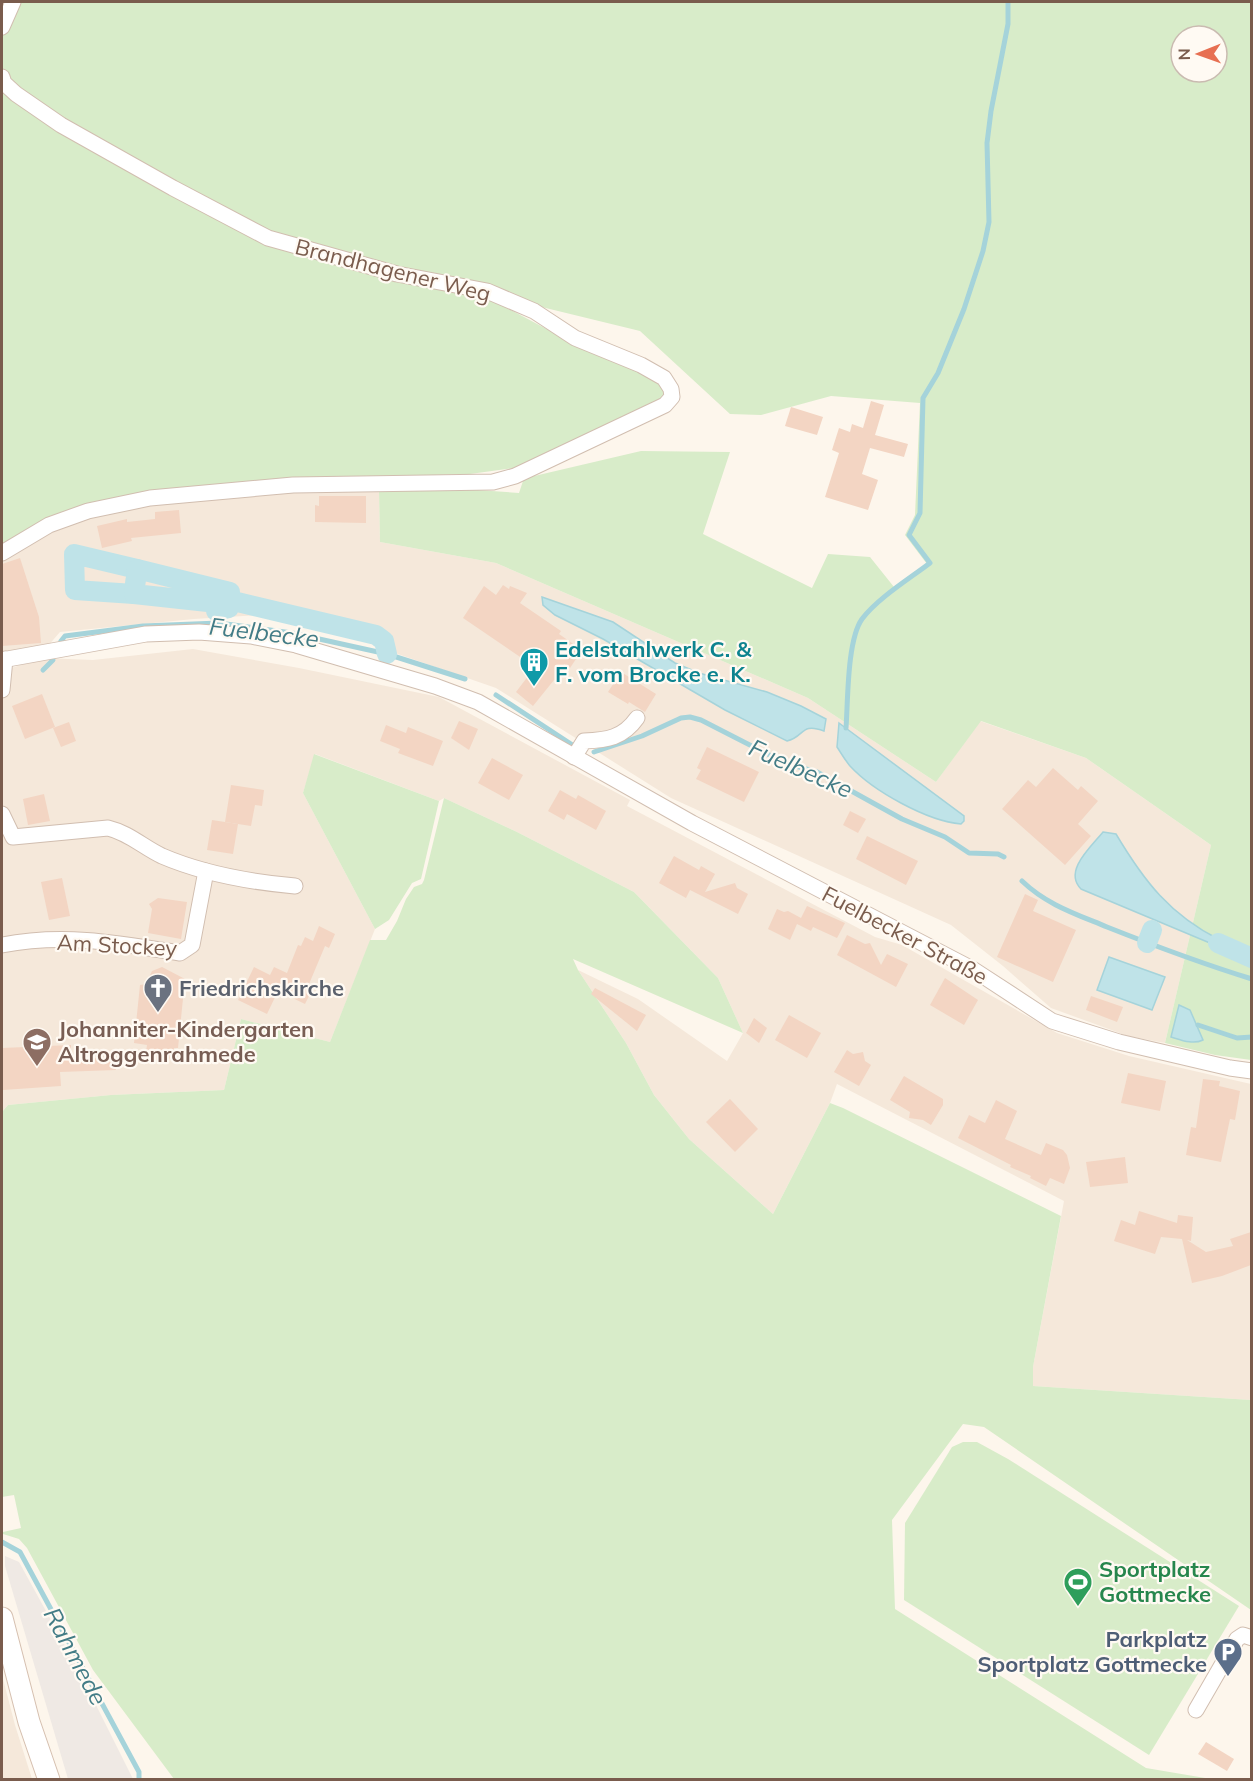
<svg xmlns="http://www.w3.org/2000/svg" width="1253" height="1781" font-family="Mulish,sans-serif">
	<rect width="100%" height="100%" fill="#fdf6ec"/>
	<!-- residential -->
	<g fill="#f5e8da">
		<polygon points="379,491 380,542 496,563 808,698 936,782 980,721 1086,758 1211,845 1165,1043 1128,1036 1051,1008 1003,966 951,925 671,798 496,688 395,653 383,630 311,612 194,619 60,632 47,647 2,653 2,558 42,534 89,517 155,505 296,492"/>
		<polygon points="193,649 299,668 439,697 630,800 627,806 875,937 902,945 1057,1033 1129,1056 1251,1084 1251,1400 1033,1386 1033,1367 1064,1201 837,1084 830,1103 773,1214 689,1139 654,1095 626,1043 578,970 638,999 727,1061 743,1033 718,978 634,892 517,832 444,798 439,801 315,754 303,793 375,929 330,1042 241,1019 224,1090 111,1095 8,1105 2,1112 2,671 43,658 93,660"/>
		<polygon points="2,1675 15,1725 32,1779 2,1779"/>
	</g>
	<!-- industrial -->
	<polygon fill="#efe9e4" points="5,1556 19,1562 79,1671 133,1779 68,1779 5,1566"/>
	<!-- green -->
	<g fill="#d8ecc9" fill-rule="evenodd">
		<path d="M2 2H1251V1060L1215 1055 1165 1043 1211 845 1086 758 981 721 936 782 808 698 496 563 380 542 379 491 462 489 519 493 523 481 530 477 641 451 730 452 703 534 812 588 828 554 870 557 894 587 927 564 905 535 915 515 920 403 831 396 761 415 730 414 640 331 517 301 509 309 571 342 641 370 662 386 665 396 656 405 520 467 470 474 269 480 56 515 2 544ZM1181 36H1217V72H1181Z"/>
		<polygon points="314,754 439,801 421,879 412,883 389,920 375,929 303,793"/>
		<polygon points="444,798 517,832 634,892 718,978 743,1033 573,959 578,970 626,1043 654,1095 689,1139 773,1214 830,1103 843,1108 1061,1216 1033,1367 1033,1386 1251,1400 1251,1610 984,1427 963,1424 892,1520 895,1609 1146,1768 1211,1779 174,1779 93,1670 27,1548 19,1539 3,1534 3,1532 21,1528 14,1495 2,1497 2,1112 8,1105 111,1095 224,1090 241,1019 330,1042 370,940 386,940 397,921 406,899 414,887 422,884 424,880"/>
		<polygon points="963,1442 977,1442 1008,1459 1239,1606 1149,1755 904,1600 905,1523 952,1447"/>
	</g>
	<!-- water -->
	<g fill="#bfe3e8" stroke="#a5d3da" stroke-width="1.5">
		<path d="M542 597 613 622 675 663 699 673 767 692 801 706 826 719 824 731C800 722 805 737 787 741L725 710 603 639 555 615 543 605Z"/>
		<path d="M839 723 964 816V821L961 824C927 821 873 791 850 766 845 760 841 753 837 747Z"/>
		<path d="M1103 832 1116 834C1144 881 1170 915 1220 940L1217 946 1081 889C1063 871 1091 847 1103 832Z"/>
		<polygon points="1109,957 1165,977 1152,1010 1097,990"/>
		<path d="M1179 1005 1190 1010 1203 1040C1193 1045 1181 1040 1171 1037Z"/>
	</g>
	<g fill="none" stroke-linecap="round" stroke-linejoin="round">
		<!-- stream -->
		<g stroke="#a5d3da" stroke-width="5">
			<polyline points="61,641 65,636 143,626 219,623 292,633 387,654 465,679"/>
			<polyline points="43,670 53,660"/>
			<polyline points="496,695 574,746"/>
			<path d="M846 728C848 701 847 640 862 619 878 598 909 579 930 563L909 535 920 513 923 398 938 373 964 309 983 251 989 222 987 143 991 111 1008 24V2"/>
			<polyline points="594,752 642,736 681,718 690,717 701,720 785,763 817,772 902,819 945,837 969,853 998,854 1004,857"/>
			<path d="M1022 881C1047 905 1076 914 1107 927 1155 946 1203 964 1252 979"/>
			<polyline points="1198,1025 1237,1038 1252,1037"/>
			<polyline points="2,1542 20,1552 139,1772 139,1780"/>
		</g>
		<!-- canal -->
		<g stroke="#bfe3e8" stroke-width="20">
			<polygon points="74,554 137,569 134,594 75,590"/>
			<polyline points="229,600 230,592 137,569 134,594 217,603 216,611 229,608 229,600 376,635 384,641 387,654"/>
			<polyline points="1147,943 1152,930"/>
			<polyline points="1218,943 1252,958"/>
		</g>
	</g>
	<!-- building -->
	<g fill="#f3d5c3">
		<polygon points="871,401 884,405 875,435 908,444 904,457 870,448 862,474 878,480 868,510 825,497 839,453 832,450 839,428 850,432 852,424 863,428"/>
		<polygon points="791,407 823,417 817,435 785,426"/>
		<polygon points="319,496 366,496 366,523 315,522 315,505 319,506"/>
		<polygon points="179,510 181,533 131,538 132,541 102,548 97,526 127,519 127,522 155,519 155,512"/>
		<polygon points="20,558 39,617 41,643 2,646 2,564"/>
		<polygon points="503,585 509,589 510,586 527,593 520,603 561,631 559,634 582,650 570,668 564,664 558,683 554,680 533,706 516,692 535,667 463,618 484,586 496,595"/>
		<polygon points="621,672 656,694 645,712 629,702 628,704 608,692"/>
		<polygon points="42,694 55,727 25,739 12,706"/>
		<polygon points="459,721 478,729 469,750 451,738"/>
		<polygon points="69,722 76,741 61,747 53,728"/>
		<polygon points="386,725 406,733 408,727 443,741 433,766 398,753 400,749 380,741"/>
		<polygon points="707,747 759,772 744,802 696,779 701,770 697,768"/>
		<polygon points="492,758 523,775 509,800 478,783"/>
		<polygon points="1053,768 1078,790 1081,786 1098,801 1078,824 1091,836 1065,865 1002,809 1028,780 1036,787"/>
		<polygon points="231,785 264,790 262,806 255,805 251,826 225,822"/>
		<polygon points="560,790 576,799 578,795 606,811 596,830 567,814 564,820 548,811"/>
		<polygon points="44,794 50,821 28,825 23,799"/>
		<polygon points="850,811 866,819 858,833 843,825"/>
		<polygon points="212,820 238,824 233,854 207,850"/>
		<polygon points="867,836 918,861 906,885 856,859"/>
		<polygon points="674,856 699,870 701,866 715,874 705,892 735,883 737,888 748,894 738,914 690,890 686,898 659,883"/>
		<polygon points="62,878 70,916 49,920 41,882"/>
		<polygon points="1025,894 1038,900 1033,911 1076,930 1053,982 997,957"/>
		<polygon points="158,898 187,902 181,939 148,933 152,909 149,904"/>
		<polygon points="807,906 845,923 837,938 813,927 811,931 797,924 790,940 768,929 777,909 784,912 788,911 801,918"/>
		<polygon points="319,926 335,934 329,948 325,946 309,984 314,986 305,1004 278,991 267,1014 238,1000 254,967 270,975 274,967 287,973 298,945 301,946 305,937 313,941"/>
		<polygon points="847,935 865,944 870,943 881,965 887,954 908,964 896,987 837,955"/>
		<polygon points="162,967 185,979 178,1048 174,1048 173,1059 162,1058 162,1060 145,1059 147,1045 134,1043 140,985 146,984 152,971"/>
		<polygon points="945,978 978,1000 964,1025 930,1005"/>
		<polygon points="595,988 646,1015 637,1031 591,994"/>
		<polygon points="1091,996 1123,1007 1117,1022 1086,1010"/>
		<polygon points="789,1015 821,1033 807,1058 775,1040"/>
		<polygon points="754,1018 767,1028 759,1043 746,1033"/>
		<polygon points="71,1045 71,1058 116,1058 116,1070 60,1072 61,1086 3,1090 2,1048"/>
		<polygon points="847,1050 853,1054 863,1052 865,1061 871,1065 859,1086 834,1072"/>
		<polygon points="1128,1073 1166,1081 1160,1111 1121,1103"/>
		<polygon points="904,1076 943,1099 943,1105 931,1125 923,1120 909,1118 910,1112 890,1100"/>
		<polygon points="1203,1079 1220,1081 1219,1086 1240,1091 1235,1120 1230,1119 1221,1162 1186,1155 1191,1127 1196,1128"/>
		<polygon points="730,1099 758,1129 735,1152 706,1122"/>
		<polygon points="996,1100 1017,1111 1005,1139 1041,1155 1046,1143 1063,1150 1067,1155 1070,1168 1064,1184 1050,1178 1046,1186 1030,1178 1031,1176 1010,1167 1011,1165 958,1138 969,1115 985,1123"/>
		<polygon points="1125,1157 1128,1183 1090,1187 1086,1162"/>
		<polygon points="1139,1211 1177,1223 1178,1215 1193,1217 1191,1241 1187,1240 1206,1252 1233,1246 1230,1239 1251,1232 1251,1265 1222,1276 1192,1283 1182,1239 1161,1237 1155,1254 1114,1241 1121,1220 1135,1225"/>
		<polygon points="1206,1742 1234,1759 1227,1771 1198,1754"/>
	</g>
	<g fill="none" stroke-linecap="round" stroke-linejoin="round">
		<!-- street casing -->
		<g stroke="#d1beb0" stroke-width="17">
			<g id="street">
				<polyline points="2,27 13,2"/>
				<polyline points="2,77 4,83 16,94 61,125 173,188 268,238 397,274 487,291 534,311 575,338 641,365 664,378 671,389 672,397 665,405 515,476 493,482 293,485 150,498 88,511 49,525 2,553"/>
				<polyline points="2,660 146,634 199,632 251,636 296,645 435,686 478,702 692,823 974,970 1052,1021 1119,1042 1230,1068 1252,1071"/>
				<polyline points="2,690 5,659"/>
				<path d="M574 757 584 741C607 740 623 738 637 718"/>
				<path d="M2 814 13 837 108 828C129 833 143 847 162 856 204 874 250 882 295 886"/>
				<path d="M2 945C64 933 118 943 180 953L192 945 206 871"/>
				<polyline points="1196,1710 1237,1639 1243,1635 1252,1638"/>
			</g>
		</g>
		<!-- secondary casing -->
		<g stroke="#d6c0b0" stroke-width="23">
			<polyline id="secondary" points="2,1618 29,1722 49,1780"/>
		</g>
		<!-- street -->
		<use href="#street" stroke="#fff" stroke-width="15"/>
		<!-- secondary -->
		<use href="#secondary" stroke="#fff" stroke-width="21"/>
	</g>
	<!-- icons -->
	<defs>
		<g id="building-pin" transform="scale(1.5)"><path d="M0 17L-7.5 6A9.5 9.5 0 1 1 7.5 6Z" fill="#0f9aa8" stroke="#fffaf3"/><path d="M-4-6H4V6H1V3H-1V6H-4ZM-2.5-4.3h1.7v1.8h-1.7ZM.8-4.3h1.7v1.8H.8ZM-2.5-1h1.7V.8h-1.7ZM.8-1h1.7V.8H.8Z" fill="#fff"/></g>
		<g id="church-pin" transform="scale(1.5)"><path d="M0 17L-7.5 6A9.5 9.5 0 1 1 7.5 6Z" fill="#6b7280" stroke="#fffaf3"/><path d="M-1.2-6h2.4v3.5h3.3v2.4h-3.3V6h-2.4V-.1h-3.3v-2.4h3.3Z" fill="#fff"/></g>
		<g id="school-pin" transform="scale(1.5)"><path d="M0 17L-7.5 6A9.5 9.5 0 1 1 7.5 6Z" fill="#8d6e63" stroke="#fffaf3"/><path d="M0-5L7-2L0 1L-7-2ZM-4 1L0 2.5L4 1V4Q0 6-4 4Z" fill="#fff"/></g>
		<g id="stadium-pin" transform="scale(1.5)"><path d="M0 17L-7.5 6A9.5 9.5 0 1 1 7.5 6Z" fill="#2e9e5b" stroke="#fffaf3"/><path d="M0-5a6.5 5 0 1 0 0 10a6.5 5 0 1 0 0-10ZM-3.5-1.8h7v3.6h-7Z" fill="#fff"/></g>
		<g id="parking-pin" transform="scale(1.5)"><path d="M0 17L-7.5 6A9.5 9.5 0 1 1 7.5 6Z" fill="#5c6f8a" stroke="#fffaf3"/><path d="M-3.5-5.5H1a3.5 3.5 0 0 1 0 7H-1V5.5H-3.5ZM-1-3.4V-.6H.8a1.4 1.4 0 0 0 0-2.8Z" fill="#fff"/></g>
	</defs>
	<g fill-rule="evenodd">
		<use href="#building-pin" x="534" y="662"/>
		<use href="#church-pin" x="158" y="988"/>
		<use href="#school-pin" x="37" y="1042"/>
		<use href="#stadium-pin" x="1078" y="1582"/>
		<use href="#parking-pin" x="1228" y="1652"/>
	</g>
	<g text-anchor="middle" dominant-baseline="central" stroke-width="4.5" stroke-linejoin="round" paint-order="stroke">
		<!-- street labels -->
		<g font-size="22" fill="#7a5c4d" stroke="#fffaf3">
			<text transform="translate(393 270) rotate(14)">Brandhagener Weg</text>
			<text transform="translate(905 935) rotate(28)">Fuelbecker Straße</text>
			<text transform="translate(117 945) rotate(3)">Am Stockey</text>
		</g>
		<!-- culture labels -->
		<g font-size="22" font-weight="bold" fill="#0d838f" stroke="#fffaf3" text-anchor="start">
			<text x="555" y="649">Edelstahlwerk C. &amp;<tspan x="555" dy="25">F. vom Brocke e. K.</tspan></text>
		</g>
		<!-- worship labels -->
		<g font-size="22" font-weight="bold" fill="#5b616d" stroke="#fffaf3" text-anchor="start">
			<text x="179" y="988">Friedrichskirche</text>
		</g>
		<!-- education labels -->
		<g font-size="22" font-weight="bold" fill="#785e54" stroke="#fffaf3" text-anchor="start">
			<text x="58" y="1029">Johanniter-Kindergarten<tspan x="58" dy="25">Altroggenrahmede</tspan></text>
		</g>
		<!-- leisure labels -->
		<g font-size="22" font-weight="bold" fill="#27864d" stroke="#fffaf3" text-anchor="start">
			<text x="1099" y="1569">Sportplatz<tspan x="1099" dy="25">Gottmecke</tspan></text>
		</g>
		<!-- service labels -->
		<g font-size="22" font-weight="bold" fill="#4e5e75" stroke="#fffaf3" text-anchor="end">
			<text x="1207" y="1639">Parkplatz<tspan x="1207" dy="25">Sportplatz Gottmecke</tspan></text>
		</g>
		<!-- water labels -->
		<g font-size="24" font-style="italic" fill="#437c86" stroke="#fffaf3">
			<text transform="translate(264 632) rotate(7)">Fuelbecke</text>
			<text transform="translate(801 768) rotate(24)">Fuelbecke</text>
			<text transform="translate(76 1656) rotate(62)">Rahmede</text>
		</g>
	</g>
	<!-- border -->
	<rect width="1253" height="1781" fill="none" stroke="#7a5c4d" stroke-width="6"/>
	<!-- north arrow -->
	<g transform="translate(1199 54) rotate(269)"><circle r="28" fill="#fffaf3" stroke="#cabbb1" stroke-width="1.5"/>
	<path d="M0-4.5L10 22L0 15L-10 22Z" fill="#e76f51"/>
	<text y="-9" font-size="16" font-weight="bold" text-anchor="middle" fill="#7a5c4d">N</text>
	</g>
</svg>
